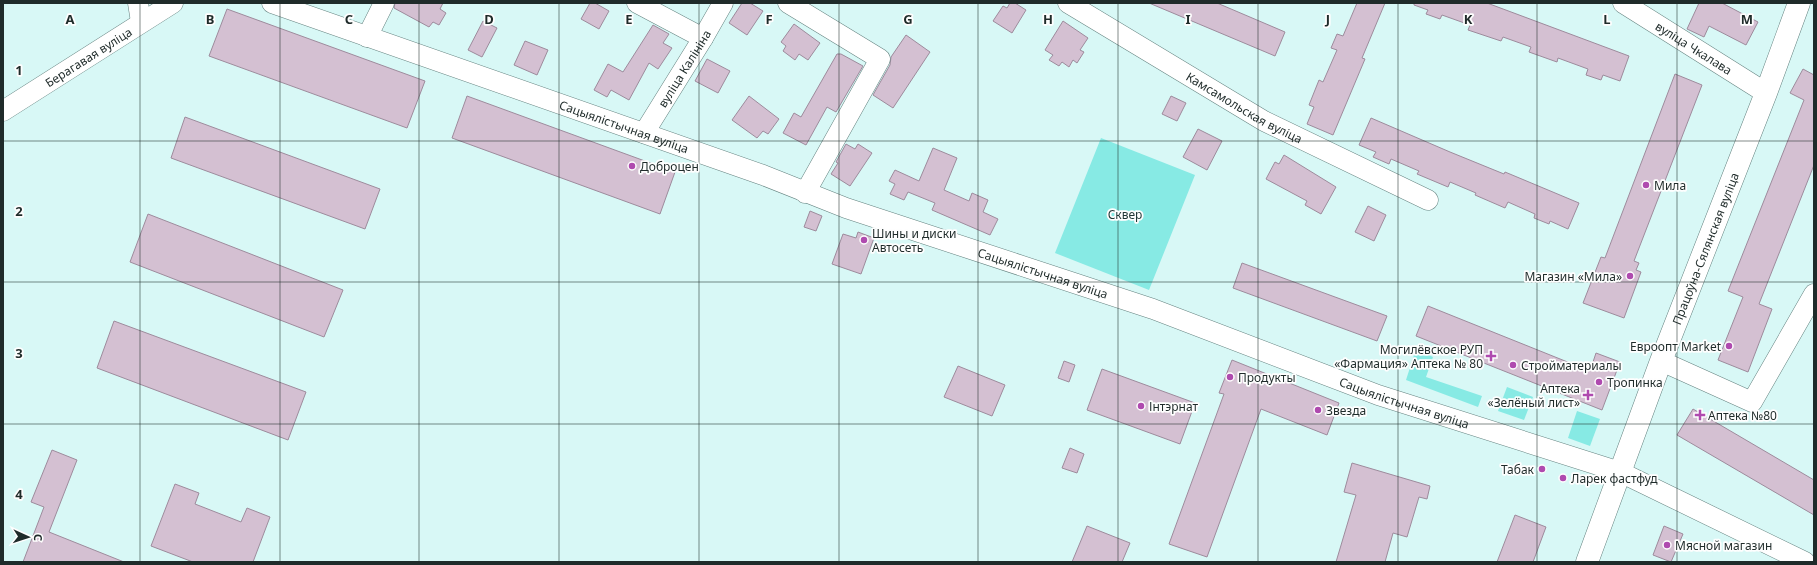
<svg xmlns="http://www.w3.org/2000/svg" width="1817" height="565" font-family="'Noto Sans',sans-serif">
	<rect width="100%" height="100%" fill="#d8f8f6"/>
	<!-- green -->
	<g fill="#87eae4">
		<polygon points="1101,138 1195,175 1149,290 1055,253"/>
		<polygon points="1416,349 1433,357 1426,377 1482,396 1478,407 1406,380"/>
		<polygon points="1507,387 1533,397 1524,420 1498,411"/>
		<polygon points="1577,411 1600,419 1590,446 1568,438"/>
	</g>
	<!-- building -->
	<g fill="#d4c0d2" stroke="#9d8b9c">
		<polygon points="395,3 443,3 440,9 446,13 439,25 433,22 429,27 394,8"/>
		<polygon points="590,3 595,3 609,11 599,29 581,19"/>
		<polygon points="742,3 750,3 763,11 747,35 729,23"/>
		<polygon points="1010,3 1015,3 1026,10 1012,33 993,21 1003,6 1007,8"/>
		<polygon points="1149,3 1217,3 1285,32 1275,56"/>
		<polygon points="1357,3 1385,3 1362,58 1365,59 1333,135 1307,124 1314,107 1309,105 1319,80 1323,82 1337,50 1331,48 1337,34 1343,36"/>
		<polygon points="1414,3 1487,3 1629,56 1620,81 1603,75 1601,80 1586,75 1588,69 1558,58 1557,62 1529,52 1531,47 1503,37 1501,41 1468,30 1470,25 1442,15 1440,19 1426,14 1428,10 1414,5"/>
		<polygon points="1699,3 1722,3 1758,22 1746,45 1709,26 1704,37 1687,29"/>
		<polygon points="227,9 425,81 407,128 209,56"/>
		<polygon points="483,21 497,28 482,57 468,50"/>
		<polygon points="1063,21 1088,38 1080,50 1084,52 1077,63 1073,60 1069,67 1062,62 1059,66 1049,60 1053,55 1045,50"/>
		<polygon points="794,24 820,43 808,60 799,54 795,60 783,51 786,46 781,42"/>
		<polygon points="653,25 669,34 663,43 672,48 658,69 649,63 629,100 611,90 607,97 594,90 608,64 623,72"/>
		<polygon points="906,35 930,52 893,108 873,95 890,65 891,57"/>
		<polygon points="525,41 548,50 537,75 514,65"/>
		<polygon points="837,54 841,54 863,66 836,112 827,107 806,145 783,133 794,113 801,117"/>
		<polygon points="707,59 730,71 718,93 695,81"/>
		<polygon points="1803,69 1814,75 1814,165 1759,304 1772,309 1748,372 1718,360 1743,297 1728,291 1804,100 1790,93"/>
		<polygon points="1675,74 1702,85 1634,261 1639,263 1636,270 1641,272 1624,318 1583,303 1601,257 1605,258"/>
		<polygon points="467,96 675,172 660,214 452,138"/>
		<polygon points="749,96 779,119 768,134 763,131 757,138 732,120"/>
		<polygon points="1171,96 1186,103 1177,121 1162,114"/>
		<polygon points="185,117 380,189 365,229 171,158"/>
		<polygon points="1371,118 1450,152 1504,174 1505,172 1579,203 1568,229 1550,221 1549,224 1534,218 1535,214 1508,202 1505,208 1475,195 1476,193 1450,182 1448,187 1417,174 1419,171 1391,159 1389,164 1373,157 1376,152 1359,145"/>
		<polygon points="1198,129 1222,141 1207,170 1183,157"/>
		<polygon points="846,144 855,149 858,144 872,153 850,186 831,174 838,163 836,162"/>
		<polygon points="933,148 957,158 944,190 969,201 972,193 988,200 983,212 998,219 990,235 932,210 935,203 908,192 904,200 890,194 895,184 889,181 895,170 919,181"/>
		<polygon points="1284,155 1336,187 1321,214 1305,205 1307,201 1266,179 1275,162 1279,164"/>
		<polygon points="1368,206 1386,215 1374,241 1355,232"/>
		<polygon points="810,211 822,216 816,231 804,227"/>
		<polygon points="148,214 343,290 324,337 130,262"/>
		<polygon points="858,232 874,238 861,274 832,264 843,234 856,238"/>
		<polygon points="1242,263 1387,316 1377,341 1233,288"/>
		<polygon points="1428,306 1590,371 1596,353 1620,362 1602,410 1416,336"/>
		<polygon points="114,321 306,392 288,440 97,368"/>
		<polygon points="1232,360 1339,403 1327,435 1261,409 1207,557 1169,544 1224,394 1219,393"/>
		<polygon points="1064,361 1075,365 1069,382 1058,378"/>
		<polygon points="958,366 1005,385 992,416 944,397"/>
		<polygon points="1102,369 1195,403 1180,444 1087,410"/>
		<polygon points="1693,409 1814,480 1814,515 1677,435"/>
		<polygon points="1070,448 1084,454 1077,473 1062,468"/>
		<polygon points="52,450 77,460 49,532 124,562 23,562 44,507 31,502"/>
		<polygon points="1352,463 1430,486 1427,499 1419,497 1407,537 1393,533 1385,562 1336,562 1356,495 1344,492"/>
		<polygon points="175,484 199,493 195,504 241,522 247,508 270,517 253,562 193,562 151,546"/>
		<polygon points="1515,515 1546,527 1533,562 1497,562"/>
		<polygon points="1087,526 1130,543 1122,562 1072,562"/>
		<polygon points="1664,526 1683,534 1671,562 1653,555"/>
	</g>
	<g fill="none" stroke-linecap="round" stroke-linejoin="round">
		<!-- minor casing -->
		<g stroke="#658380" stroke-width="21">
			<g id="minor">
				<polyline points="138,3 141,22"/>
				<path id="s1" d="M272 3 763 175 846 208 1153 309 1378 395 1620 472 1805 562"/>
				<polyline points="637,3 703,38"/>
				<polyline points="788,3 880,59 805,193"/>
				<path id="s2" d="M1068 3 1264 121 1428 200"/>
				<path id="s3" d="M1623 3 1766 93"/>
				<polyline points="367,37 384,3"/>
				<path id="s4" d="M3 111 173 3"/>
				<path id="s5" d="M644 133 703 38 723 3"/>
				<polyline points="1661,361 1752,402 1814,294"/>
			</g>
		</g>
		<!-- major casing -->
		<g stroke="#658380" stroke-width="23">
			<g id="major">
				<path id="s6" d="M1587 562 1661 361 1766 93 1799 3"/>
			</g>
		</g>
		<!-- minor -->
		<use href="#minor" stroke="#fff" stroke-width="20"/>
		<!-- major -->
		<use href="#major" stroke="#fff" stroke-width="22"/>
	</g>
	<!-- grid -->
	<path fill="none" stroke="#1f2b2a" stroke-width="1" stroke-opacity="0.55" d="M140 3V562M280 3V562M419 3V562M559 3V562M699 3V562M839 3V562M978 3V562M1118 3V562M1258 3V562M1398 3V562M1537 3V562M1677 3V562M3 141H1814M3 282H1814M3 424H1814"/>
	<!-- markers -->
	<g fill="#af4aaf" stroke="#fefefe" stroke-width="1.5">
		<circle cx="632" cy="166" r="4"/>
		<circle cx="1646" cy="185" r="4"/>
		<circle cx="864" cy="240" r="4"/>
		<circle cx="1630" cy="276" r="4"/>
		<circle cx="1729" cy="346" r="4"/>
		<path d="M1489 350h4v4h4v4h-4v4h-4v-4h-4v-4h4z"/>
		<circle cx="1513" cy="365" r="4"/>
		<circle cx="1230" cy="377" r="4"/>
		<circle cx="1599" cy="382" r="4"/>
		<path d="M1586 389h4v4h4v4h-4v4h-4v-4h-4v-4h4z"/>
		<circle cx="1141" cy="406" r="4"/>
		<circle cx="1318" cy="410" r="4"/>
		<path d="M1698 409h4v4h4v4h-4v4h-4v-4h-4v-4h4z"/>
		<circle cx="1542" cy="469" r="4"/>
		<circle cx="1563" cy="478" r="4"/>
		<circle cx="1667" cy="545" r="4"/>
	</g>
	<g text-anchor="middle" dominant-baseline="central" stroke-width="3.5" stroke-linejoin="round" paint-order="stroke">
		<!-- street labels -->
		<g font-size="12" fill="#1f2b2a" stroke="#fefefe">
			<text stroke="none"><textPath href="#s3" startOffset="84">вуліца Чкалава</textPath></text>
			<text stroke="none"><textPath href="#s4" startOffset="101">Берагавая вуліца</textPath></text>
			<text stroke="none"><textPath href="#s5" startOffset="76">вуліца Калініна</textPath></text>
			<text stroke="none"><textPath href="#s2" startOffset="205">Камсамольская вуліца</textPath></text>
			<text stroke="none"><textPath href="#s1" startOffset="373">Сацыялістычная вуліца</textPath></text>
			<text stroke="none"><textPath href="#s6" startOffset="335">Працоўна-Сялянская вуліца</textPath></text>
			<text stroke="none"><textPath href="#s1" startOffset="817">Сацыялістычная вуліца</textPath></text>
			<text stroke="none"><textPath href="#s1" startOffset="1201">Сацыялістычная вуліца</textPath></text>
		</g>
		<!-- poi labels -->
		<g font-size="12" fill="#1f2b2a" stroke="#fefefe" text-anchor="start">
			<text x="640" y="166">Доброцен</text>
			<text x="1654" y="185">Мила</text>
			<text x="872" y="233">Шины и диски<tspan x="872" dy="14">Автосеть</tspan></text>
			<text x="1622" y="276" text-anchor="end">Магазин «Мила»</text>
			<text x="1721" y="346" text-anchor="end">Евроопт Market</text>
			<text x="1483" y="349" text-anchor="end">Могилёвское РУП<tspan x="1483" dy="14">«Фармация» Аптека № 80</tspan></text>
			<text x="1521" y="365">Стройматериалы</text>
			<text x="1238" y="377">Продукты</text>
			<text x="1607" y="382">Тропинка</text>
			<text x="1580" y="388" text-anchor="end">Аптека<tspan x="1580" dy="14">«Зелёный лист»</tspan></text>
			<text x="1149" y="406">Інтэрнат</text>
			<text x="1326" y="410">Звезда</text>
			<text x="1708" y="415">Аптека №80</text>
			<text x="1534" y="469" text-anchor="end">Табак</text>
			<text x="1571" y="478">Ларек фастфуд</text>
			<text x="1675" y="545">Мясной магазин</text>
		</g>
		<!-- park labels -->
		<g font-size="12" fill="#1e3534" stroke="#fefefe">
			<text x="1125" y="214">Сквер</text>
		</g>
	</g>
	<g font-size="13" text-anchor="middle" font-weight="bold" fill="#1f2b2a" stroke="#fefefe" stroke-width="3.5" stroke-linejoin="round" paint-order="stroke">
		<text x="70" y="24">A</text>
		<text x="210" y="24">B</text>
		<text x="349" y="24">C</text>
		<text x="489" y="24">D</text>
		<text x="629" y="24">E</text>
		<text x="769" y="24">F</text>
		<text x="908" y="24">G</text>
		<text x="1048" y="24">H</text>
		<text x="1188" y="24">I</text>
		<text x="1328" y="24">J</text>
		<text x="1468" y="24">K</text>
		<text x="1607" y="24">L</text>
		<text x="1747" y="24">M</text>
		<text x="19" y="75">1</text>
		<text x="19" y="216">2</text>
		<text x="19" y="358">3</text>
		<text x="19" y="499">4</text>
	</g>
	<!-- border -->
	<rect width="1817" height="565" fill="none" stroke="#1f2b2a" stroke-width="8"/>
	<!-- north arrow -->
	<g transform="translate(28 537) rotate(93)" stroke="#fefefe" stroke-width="3" paint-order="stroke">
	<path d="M0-3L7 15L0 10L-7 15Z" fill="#1f2b2a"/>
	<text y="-6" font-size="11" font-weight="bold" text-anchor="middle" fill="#1f2b2a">С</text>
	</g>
</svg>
